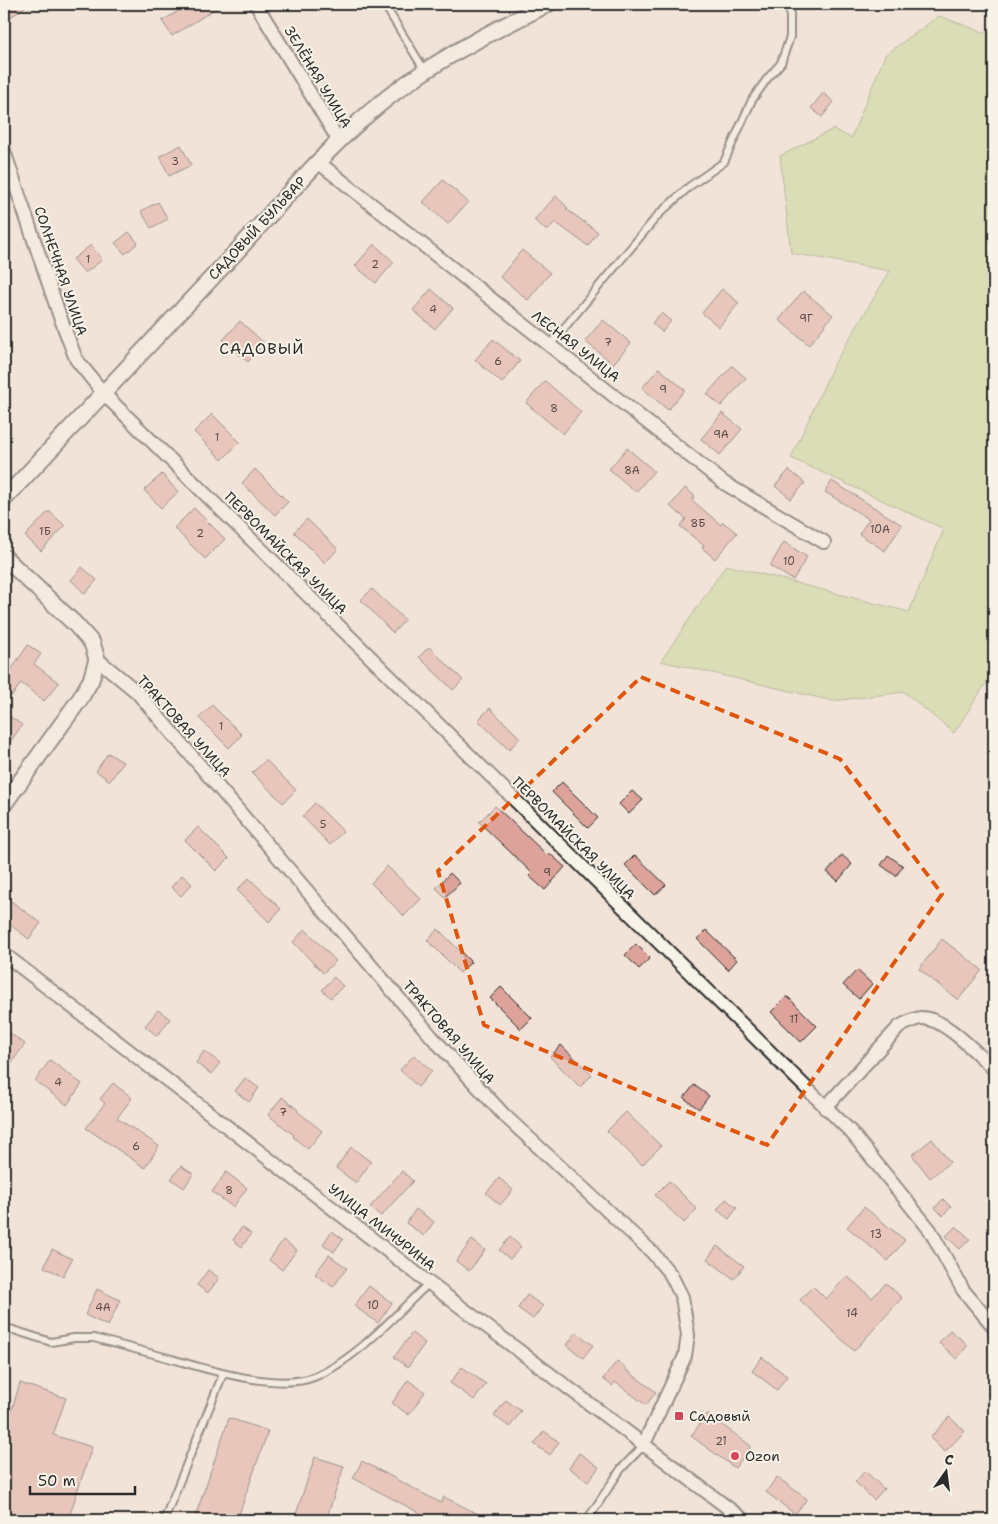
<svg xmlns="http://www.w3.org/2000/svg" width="998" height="1524" font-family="'Shantell Sans',sans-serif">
	<rect width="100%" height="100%" fill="#f2e3d8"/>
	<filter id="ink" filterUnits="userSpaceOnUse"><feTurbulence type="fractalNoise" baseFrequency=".02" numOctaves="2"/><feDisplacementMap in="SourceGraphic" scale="10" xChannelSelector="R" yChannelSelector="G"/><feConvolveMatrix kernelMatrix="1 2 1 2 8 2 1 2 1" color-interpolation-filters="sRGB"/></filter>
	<g filter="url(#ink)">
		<!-- green -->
		<polygon fill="#bcd68d" stroke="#74805c" points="939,16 994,36 994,671 954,733 904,692 833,701 661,661 726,565 909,612 944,529 791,458 833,366 890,271 791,253 780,156 833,129 851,138 885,55"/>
		<!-- building -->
		<g fill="#dda39a" stroke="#2b2b2b">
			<polygon points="4,4 29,4 8,19 4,12"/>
			<polygon points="190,4 223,4 172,36 162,21"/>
			<polygon points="823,93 834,102 822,117 811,108"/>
			<polygon points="181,145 191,165 169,176 160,156"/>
			<polygon points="443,180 468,202 448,224 423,202"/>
			<polygon points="556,196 568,208 566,209 598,232 588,246 555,222 547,231 534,220"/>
			<polygon points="158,202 168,219 151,228 141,211"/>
			<polygon points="129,232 138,243 125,254 115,243"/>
			<polygon points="374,244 394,262 376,283 355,266"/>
			<polygon points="91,245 102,260 85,273 73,259"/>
			<polygon points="522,250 550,273 528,300 500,277"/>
			<polygon points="431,289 453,308 435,329 413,310"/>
			<polygon points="722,289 739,303 719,327 702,313"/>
			<polygon points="803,291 833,315 809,345 779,320"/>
			<polygon points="661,313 671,321 662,332 652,323"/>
			<polygon points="603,320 631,343 613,364 585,341"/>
			<polygon points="240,321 264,343 248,362 223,340"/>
			<polygon points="493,339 520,361 502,383 475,360"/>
			<polygon points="732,366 746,378 721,406 707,394"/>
			<polygon points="659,368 685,390 668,410 642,388"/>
			<polygon points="545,381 581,412 563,434 526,403"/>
			<polygon points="722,413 742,429 720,455 701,439"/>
			<polygon points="212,414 240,442 222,460 194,432"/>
			<polygon points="627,448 654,471 636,492 609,469"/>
			<polygon points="255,469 288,502 275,515 242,483"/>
			<polygon points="789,470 805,483 791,499 775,486"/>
			<polygon points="162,474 178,492 161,508 144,490"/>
			<polygon points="832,481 902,525 885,551 859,534 869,519 825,492"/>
			<polygon points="685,488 695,496 692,500 721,525 723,522 737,533 715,559 702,548 704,546 680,526 686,519 670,506"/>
			<polygon points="194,508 225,539 205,559 174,528"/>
			<polygon points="49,511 65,526 41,551 25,536"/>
			<polygon points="307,519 338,549 325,563 294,532"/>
			<polygon points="784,542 807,557 793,580 770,566"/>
			<polygon points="82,567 97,580 85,594 71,580"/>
			<polygon points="372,589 405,620 393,633 361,600"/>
			<polygon points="28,645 41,654 34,664 59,683 44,701 21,683 12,696 4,690 4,680"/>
			<polygon points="429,647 463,680 453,690 419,657"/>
			<polygon points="212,705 242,735 229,748 199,718"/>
			<polygon points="490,708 520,738 509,750 478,720"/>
			<polygon points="9,716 22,725 4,751 4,723"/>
			<polygon points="108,753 123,762 110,781 96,771"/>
			<polygon points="266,760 296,790 283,803 252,773"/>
			<polygon points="562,782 598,818 588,828 552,792"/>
			<polygon points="632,791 643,800 629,814 619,804"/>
			<polygon points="315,803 343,831 330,845 302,816"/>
			<polygon points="495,806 547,855 549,853 565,867 545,890 529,876 532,873 479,822"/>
			<polygon points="198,827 229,858 216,871 185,840"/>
			<polygon points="635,855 666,885 655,895 625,865"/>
			<polygon points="842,855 852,864 838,881 827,872"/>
			<polygon points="888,855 903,866 896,876 881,865"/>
			<polygon points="387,866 421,899 404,916 371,883"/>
			<polygon points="450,873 460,883 445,897 436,888"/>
			<polygon points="182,875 192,884 181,896 171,887"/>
			<polygon points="249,878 281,909 269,922 237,890"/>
			<polygon points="4,896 41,923 29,939 4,920"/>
			<polygon points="305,929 336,961 323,973 293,942"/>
			<polygon points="438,929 471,962 460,973 427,940"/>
			<polygon points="706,930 737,960 728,970 697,939"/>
			<polygon points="942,939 982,970 958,1000 919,969"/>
			<polygon points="636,944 650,958 639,969 625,955"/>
			<polygon points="857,970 872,984 859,999 843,985"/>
			<polygon points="334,977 343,986 331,998 322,990"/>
			<polygon points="501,987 532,1018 521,1029 490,998"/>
			<polygon points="787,996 817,1026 801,1042 771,1012"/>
			<polygon points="158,1010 170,1019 157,1036 145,1026"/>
			<polygon points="4,1029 25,1044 4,1073"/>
			<polygon points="561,1045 592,1075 580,1087 550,1057"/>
			<polygon points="204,1051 220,1063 211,1074 196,1063"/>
			<polygon points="414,1055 432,1071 418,1087 400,1070"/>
			<polygon points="50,1060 82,1084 67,1105 35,1081"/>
			<polygon points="245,1078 259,1088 249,1102 235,1091"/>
			<polygon points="113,1083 132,1098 117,1118 159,1146 145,1168 86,1128 105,1103 100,1099"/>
			<polygon points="694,1085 709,1096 699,1109 684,1098"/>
			<polygon points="282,1097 298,1110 297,1111 322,1131 308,1149 293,1137 294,1135 268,1115"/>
			<polygon points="626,1112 661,1146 642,1165 607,1131"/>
			<polygon points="932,1139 950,1162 930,1178 912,1155"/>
			<polygon points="351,1147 371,1162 356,1183 336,1168"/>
			<polygon points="181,1166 193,1174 184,1188 171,1179"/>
			<polygon points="402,1171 413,1181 381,1216 370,1207"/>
			<polygon points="226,1172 247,1188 233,1207 212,1192"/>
			<polygon points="499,1178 513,1190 500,1205 486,1193"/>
			<polygon points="669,1181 697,1209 684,1223 655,1195"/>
			<polygon points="726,1199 737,1208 729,1219 717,1210"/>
			<polygon points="943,1199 951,1207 943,1216 935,1208"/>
			<polygon points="864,1207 905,1240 888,1261 847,1227"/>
			<polygon points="416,1209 434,1222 424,1236 406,1223"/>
			<polygon points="956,1226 970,1239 960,1249 946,1236"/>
			<polygon points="242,1227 251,1234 242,1247 233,1240"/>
			<polygon points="332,1231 343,1239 334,1252 323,1244"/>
			<polygon points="510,1237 521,1247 510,1259 499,1250"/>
			<polygon points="283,1240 297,1250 282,1270 269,1260"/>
			<polygon points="472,1240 485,1250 469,1271 456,1261"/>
			<polygon points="717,1246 744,1266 734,1279 707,1259"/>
			<polygon points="52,1249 72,1259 63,1276 44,1267"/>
			<polygon points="329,1255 347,1268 333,1287 315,1274"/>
			<polygon points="208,1270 219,1278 208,1293 197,1285"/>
			<polygon points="847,1276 872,1298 886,1283 902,1298 854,1351 800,1300 813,1286 826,1299"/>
			<polygon points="369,1286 392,1303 378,1323 354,1306"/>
			<polygon points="97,1289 120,1300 108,1326 85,1315"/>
			<polygon points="527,1295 543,1306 533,1319 518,1308"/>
			<polygon points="950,1330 968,1345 957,1359 939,1343"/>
			<polygon points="576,1332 593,1345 583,1358 567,1345"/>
			<polygon points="412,1333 425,1343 408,1367 394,1357"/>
			<polygon points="762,1357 787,1376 777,1390 752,1371"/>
			<polygon points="617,1361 626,1368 625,1369 656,1392 646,1405 615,1382 612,1386 603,1379"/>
			<polygon points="462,1367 486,1384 474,1400 450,1383"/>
			<polygon points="408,1380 425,1392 409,1415 392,1403"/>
			<polygon points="20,1383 66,1398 53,1435 92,1447 68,1520 4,1520 4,1435"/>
			<polygon points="506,1400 521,1411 510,1427 494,1416"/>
			<polygon points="707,1414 751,1446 735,1468 691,1436"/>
			<polygon points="949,1417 965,1431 945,1452 930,1438"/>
			<polygon points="229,1418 268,1431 237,1520 194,1520"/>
			<polygon points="544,1431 559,1442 550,1455 534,1444"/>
			<polygon points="579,1453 599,1467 588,1482 569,1468"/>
			<polygon points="315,1457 344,1466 326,1520 294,1520"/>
			<polygon points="362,1461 441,1503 444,1497 490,1520 433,1520 353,1478"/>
			<polygon points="865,1471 884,1489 874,1500 855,1482"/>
			<polygon points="777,1477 807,1499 795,1514 766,1492"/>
		</g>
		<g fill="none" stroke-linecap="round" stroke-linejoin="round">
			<!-- service casing -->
			<g stroke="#2b2b2b" stroke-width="10">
				<g id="service">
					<polyline points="384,4 425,71"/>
					<polyline points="550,345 659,214 690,186 724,162 752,100 767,79 781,63 790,37 790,4"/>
					<path d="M4 1327 51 1342 74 1338H94C120 1345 146 1352 172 1359 208 1370 278 1391 314 1377 355 1361 397 1313 429 1283"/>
					<polyline points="164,1520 223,1374"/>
					<polyline points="587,1520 621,1469 643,1446"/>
				</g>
			</g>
			<!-- minor casing -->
			<g stroke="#2b2b2b" stroke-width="16">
				<g id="minor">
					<polyline points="256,4 339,141"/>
					<polyline points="4,151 59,314 76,359 104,394 851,1132 930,1230 963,1290 994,1327"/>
					<polyline points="318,162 724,483 824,542"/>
					<polyline points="97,659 137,692 432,1037 504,1115 652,1252 671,1275 682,1297 688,1335 685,1356 643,1446"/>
					<polyline points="4,954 429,1283 744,1520"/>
					<path d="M825 1108 899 1027C906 1023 913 1019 921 1018 944 1017 977 1054 994 1069"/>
				</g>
			</g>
			<!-- tertiary casing -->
			<g stroke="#2b2b2b" stroke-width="19">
				<g id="tertiary">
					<path d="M4 499C82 417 159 334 237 251 290 193 342 129 406 84 451 52 499 28 548 4"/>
					<polyline points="4,557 75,624 92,643 97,659 91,680 80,699 4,804"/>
				</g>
			</g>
			<!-- service -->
			<use href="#service" stroke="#f7f3e8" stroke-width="6"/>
			<!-- minor -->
			<use href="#minor" stroke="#f7f3e8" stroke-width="12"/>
			<!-- tertiary -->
			<use href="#tertiary" stroke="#f7f3e8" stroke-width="15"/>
		</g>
	</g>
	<!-- marked area -->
	<path d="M0 0H998V1524H0ZM641 677 840 759 942 894 767 1145 484 1025 438 871Z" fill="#f2e3d8" fill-opacity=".55" fill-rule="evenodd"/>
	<path fill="none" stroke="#df570e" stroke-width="4" stroke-dasharray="10 6" stroke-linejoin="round" d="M641 677 840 759 942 894 767 1145 484 1025 438 871Z"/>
	<!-- markers -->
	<g fill="#d1495b" stroke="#f7f3e8" stroke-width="2">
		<rect x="674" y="1411" width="10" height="10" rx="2.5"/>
		<circle cx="735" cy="1456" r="5"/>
	</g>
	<g text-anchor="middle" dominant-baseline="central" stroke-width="4" stroke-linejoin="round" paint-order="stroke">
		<!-- number labels -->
		<g font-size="11" fill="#584947">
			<text x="175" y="161">3</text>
			<text x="88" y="259">1</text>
			<text x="375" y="264">2</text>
			<text x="433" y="309">4</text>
			<text x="806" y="318">9Г</text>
			<text x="608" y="342">7</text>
			<text x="498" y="361">6</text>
			<text x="663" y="389">9</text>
			<text x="554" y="408">8</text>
			<text x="721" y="434">9А</text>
			<text x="217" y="437">1</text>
			<text x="632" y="470">8А</text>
			<text x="698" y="523">8Б</text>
			<text x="880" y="529">10А</text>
			<text x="45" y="531">1Б</text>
			<text x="200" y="533">2</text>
			<text x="789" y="561">10</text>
			<text x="221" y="726">1</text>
			<text x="323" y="824">5</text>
			<text x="547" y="872">9</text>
			<text x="794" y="1019">11</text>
			<text x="58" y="1082">4</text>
			<text x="283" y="1112">7</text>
			<text x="136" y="1146">6</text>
			<text x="229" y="1190">8</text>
			<text x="876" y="1234">13</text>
			<text x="373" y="1305">10</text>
			<text x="103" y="1307">4А</text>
			<text x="852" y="1313">14</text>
			<text x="721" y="1441">21</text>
		</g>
		<!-- street labels -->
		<g font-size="14" fill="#2b2b2b" stroke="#f7f3e8">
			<text transform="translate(318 77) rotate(59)">ЗЕЛЁНАЯ УЛИЦА</text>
			<text transform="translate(257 228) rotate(-47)">САДОВЫЙ БУЛЬВАР</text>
			<text transform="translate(61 271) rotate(71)">СОЛНЕЧНАЯ УЛИЦА</text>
			<text transform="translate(576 346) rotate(38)">ЛЕСНАЯ УЛИЦА</text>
			<text transform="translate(286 553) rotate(45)">ПЕРВОМАЙСКАЯ УЛИЦА</text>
			<text transform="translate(184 726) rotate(48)">ТРАКТОВАЯ УЛИЦА</text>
			<text transform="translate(574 838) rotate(45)">ПЕРВОМАЙСКАЯ УЛИЦА</text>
			<text transform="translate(449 1032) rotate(49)">ТРАКТОВАЯ УЛИЦА</text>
			<text transform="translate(382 1227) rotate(38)">УЛИЦА МИЧУРИНА</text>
		</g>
		<!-- poi labels -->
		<g font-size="14" fill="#2b2b2b" stroke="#f7f3e8" text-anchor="start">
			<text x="689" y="1416">Садовый</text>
			<text x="745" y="1456">Ozon</text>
		</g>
		<!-- quarter labels -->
		<g font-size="16" letter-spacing="1" fill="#2b2b2b" stroke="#f7f3e8">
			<text x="262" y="348">САДОВЫЙ</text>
		</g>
	</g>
	<!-- margin -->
	<rect width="998" height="1524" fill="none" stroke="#f7f3e8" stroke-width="20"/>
	<rect x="10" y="10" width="978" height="1504" fill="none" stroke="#2b2b2b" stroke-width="2" filter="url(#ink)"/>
	<!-- north arrow -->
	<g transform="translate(946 1472) rotate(14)" stroke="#f7f3e8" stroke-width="4" paint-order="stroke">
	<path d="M0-4L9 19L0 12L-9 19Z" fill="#2b2b2b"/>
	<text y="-8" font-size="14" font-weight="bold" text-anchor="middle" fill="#2b2b2b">С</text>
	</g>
	<!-- scale -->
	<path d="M30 1486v8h105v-8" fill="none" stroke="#2b2b2b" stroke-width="2.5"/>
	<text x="38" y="1486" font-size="15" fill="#2b2b2b" stroke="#f7f3e8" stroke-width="4" paint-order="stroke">50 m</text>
</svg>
